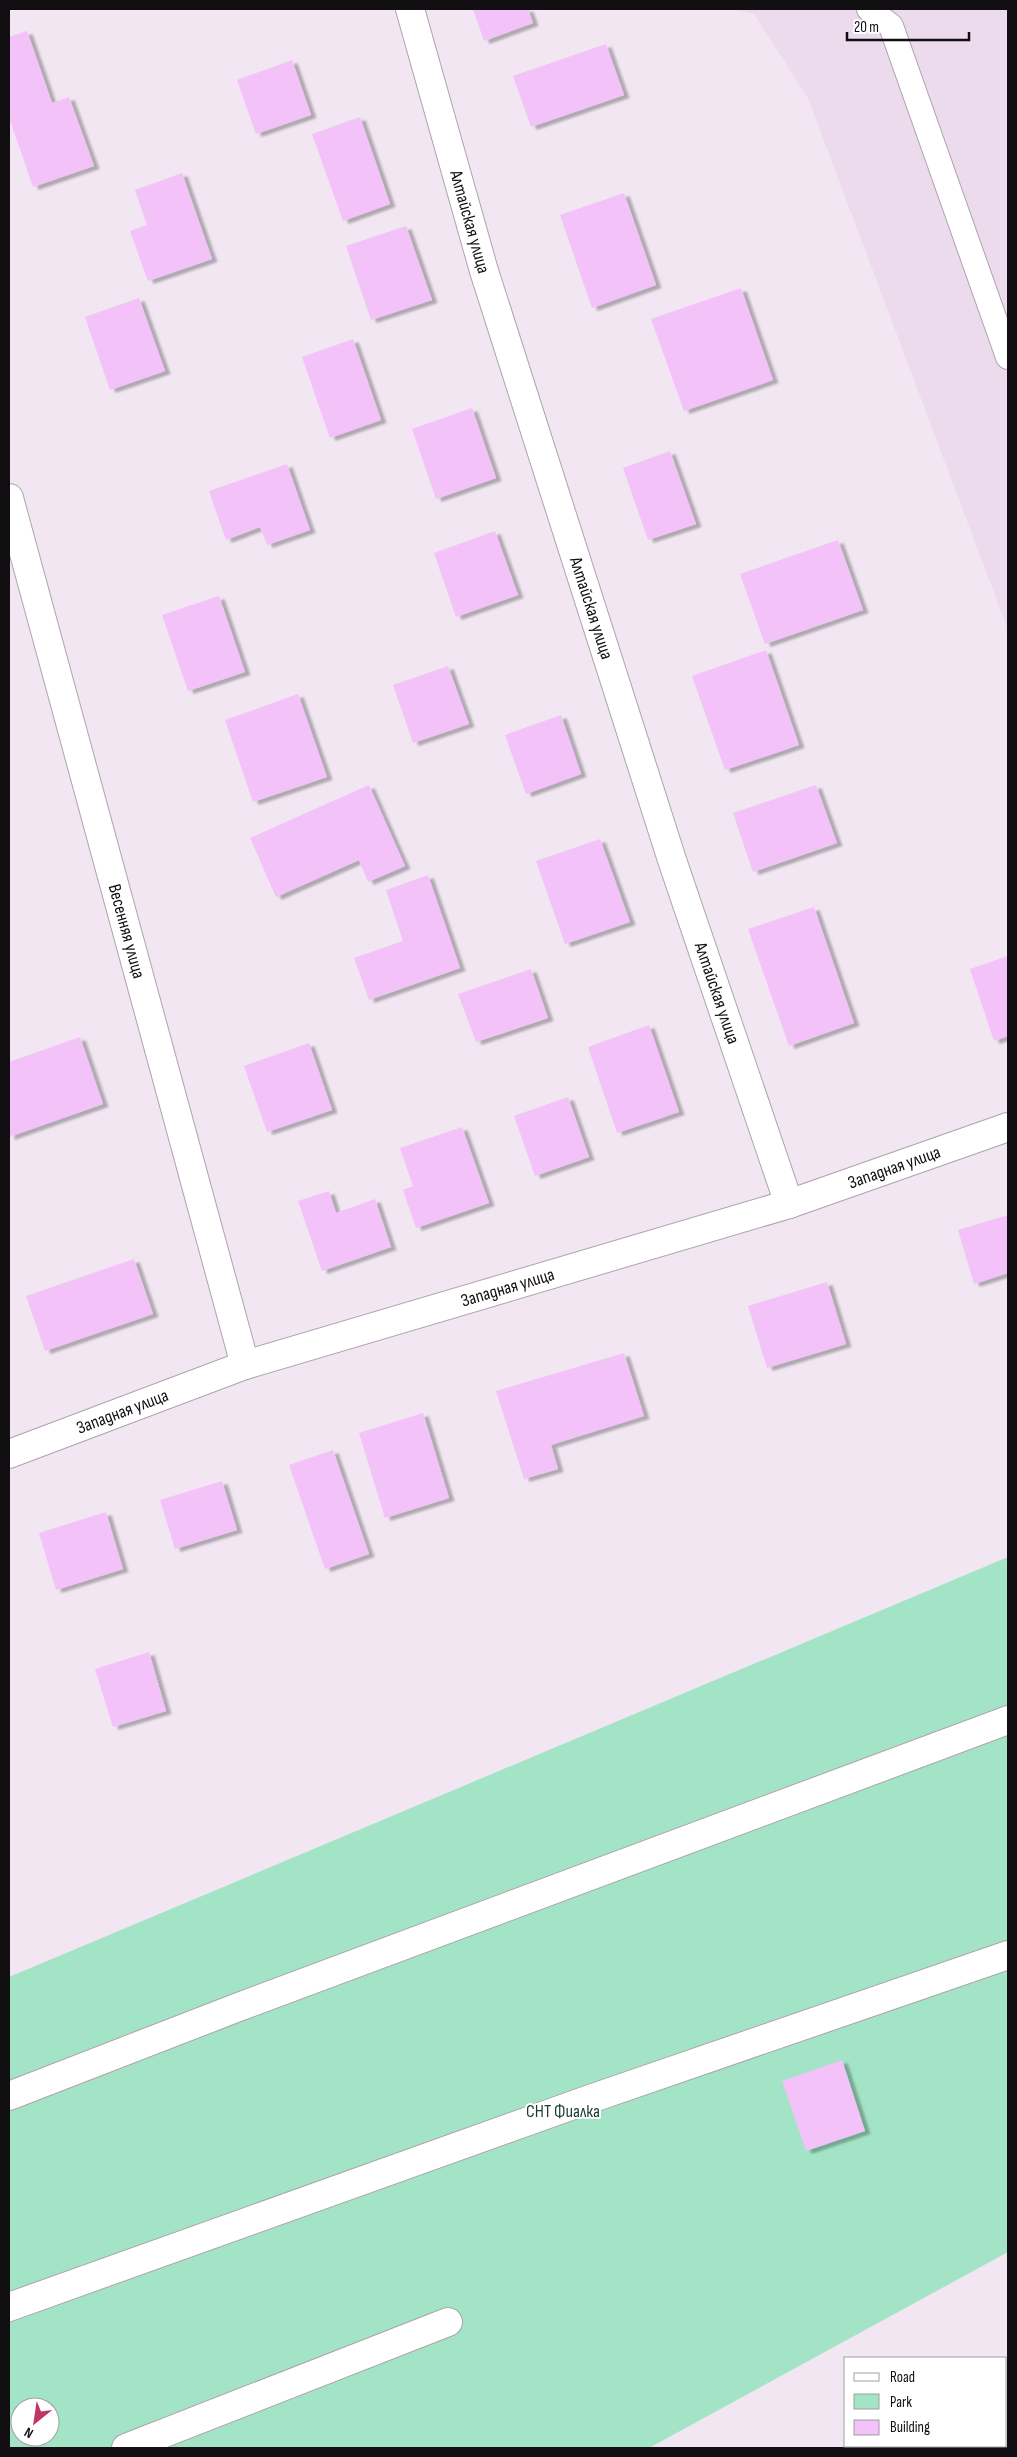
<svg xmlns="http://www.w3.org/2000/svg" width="1017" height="2457" font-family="'Sofia Sans Condensed',sans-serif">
	<defs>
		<filter id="shadow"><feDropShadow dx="5.5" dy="3" stdDeviation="1" flood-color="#0004"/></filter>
	</defs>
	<rect width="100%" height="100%" fill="#f1e6f1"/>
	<!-- built -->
	<polygon fill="#ecdbec" points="731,9 1008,9 1008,630 808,98 754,14"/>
	<!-- green -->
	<path fill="#a3e4c6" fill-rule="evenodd" d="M1008 1557V2252L649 2448H9V1977ZM20 2407H50V2437H20Z"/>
	<!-- building -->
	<g fill="#f2c2f8" filter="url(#shadow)">
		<polygon points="473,9 528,9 533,23 484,41"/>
		<polygon points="27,31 52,103 69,97 94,166 33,187 9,117 9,37"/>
		<polygon points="606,44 624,95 531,127 513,76"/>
		<polygon points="292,60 311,115 256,134 237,80"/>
		<polygon points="360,117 390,204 343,221 312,134"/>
		<polygon points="182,173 212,259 148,281 130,231 147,225 135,190"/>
		<polygon points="624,193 656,285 592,308 560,215"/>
		<polygon points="406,226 432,300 371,320 346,246"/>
		<polygon points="741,288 773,380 684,411 651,319"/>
		<polygon points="139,298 165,371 110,390 85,317"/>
		<polygon points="353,339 381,420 330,438 302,357"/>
		<polygon points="472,408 496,478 436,499 412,429"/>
		<polygon points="670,451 696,524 648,540 623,468"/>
		<polygon points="287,464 310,530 267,545 260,527 226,540 209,491"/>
		<polygon points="495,531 518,595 456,617 434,553"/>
		<polygon points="838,540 863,610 765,644 740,574"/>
		<polygon points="219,596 245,672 188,691 162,615"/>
		<polygon points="766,650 799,745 725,770 692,676"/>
		<polygon points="448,666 469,724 413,743 393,685"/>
		<polygon points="298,694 327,777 253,802 225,720"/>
		<polygon points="561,715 581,774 526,794 505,735"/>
		<polygon points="369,785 405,866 368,882 359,860 276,897 250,838"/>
		<polygon points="816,785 837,843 753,872 733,813"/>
		<polygon points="600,839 630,922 565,944 536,861"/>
		<polygon points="428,875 460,968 369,1000 354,958 403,941 386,890"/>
		<polygon points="814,907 854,1023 789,1046 748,929"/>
		<polygon points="1008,956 1008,1036 994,1041 970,969"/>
		<polygon points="531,969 548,1018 476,1042 458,994"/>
		<polygon points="649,1025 679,1112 617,1133 588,1047"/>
		<polygon points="80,1037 103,1104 9,1137 9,1062"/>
		<polygon points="309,1043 332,1110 267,1132 244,1066"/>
		<polygon points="568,1097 589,1157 535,1176 514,1116"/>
		<polygon points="462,1127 489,1203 416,1228 403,1190 413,1186 400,1148"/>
		<polygon points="329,1191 336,1213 375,1199 391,1247 322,1271 298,1201"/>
		<polygon points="1008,1215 1008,1273 974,1284 958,1230"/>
		<polygon points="134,1259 153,1314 45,1351 26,1296"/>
		<polygon points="827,1282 846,1344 767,1368 748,1306"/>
		<polygon points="624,1353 644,1416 551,1445 558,1469 524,1479 496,1391"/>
		<polygon points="423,1413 449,1498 385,1518 359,1433"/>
		<polygon points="333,1450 369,1554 325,1569 289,1465"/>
		<polygon points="222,1481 237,1530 175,1549 160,1500"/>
		<polygon points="106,1512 123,1569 56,1590 39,1533"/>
		<polygon points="149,1652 166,1711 113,1727 95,1669"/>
		<polygon points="842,2060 865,2131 806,2151 782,2081"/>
	</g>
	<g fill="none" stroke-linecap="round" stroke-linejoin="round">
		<!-- service casing -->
		<g stroke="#ada3ad" stroke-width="26">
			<polyline id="service" points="869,9 891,26 1008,357"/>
		</g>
		<!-- minor casing -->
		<g stroke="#ada3ad" stroke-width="30">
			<g id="minor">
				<path id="s1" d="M410 9 484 271 672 860 789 1204"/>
				<path id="s2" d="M9 498 245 1365"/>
				<path id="s3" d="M9 1454 245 1365 789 1204 1008 1127"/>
				<polyline points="9,2096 236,2008 1008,1720"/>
				<polyline points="9,2307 590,2099 1008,1955"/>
				<polyline points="126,2448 448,2322"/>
			</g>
		</g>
		<!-- service -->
		<use href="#service" stroke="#fff" stroke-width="24"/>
		<!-- minor -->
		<use href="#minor" stroke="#fff" stroke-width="28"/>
	</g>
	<g text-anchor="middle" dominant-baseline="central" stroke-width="4" stroke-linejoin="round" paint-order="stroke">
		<!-- street labels -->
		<g font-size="18" fill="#110e11" stroke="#fff">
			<text stroke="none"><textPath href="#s1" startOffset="221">Алтайская улица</textPath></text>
			<text stroke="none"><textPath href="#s1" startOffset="626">Алтайская улица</textPath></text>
			<text stroke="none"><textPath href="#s2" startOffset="449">Весенняя улица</textPath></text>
			<text stroke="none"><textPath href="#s1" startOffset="1031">Алтайская улица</textPath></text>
			<text stroke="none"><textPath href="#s3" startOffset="931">Западная улица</textPath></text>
			<text stroke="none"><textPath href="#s3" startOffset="526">Западная улица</textPath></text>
			<text stroke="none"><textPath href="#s3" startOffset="121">Западная улица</textPath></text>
		</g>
		<!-- park labels -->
		<g font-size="18" fill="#1b3d2f" stroke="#fff">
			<text x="563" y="2111">СНТ Фиалка</text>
		</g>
	</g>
	<!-- border -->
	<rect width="1017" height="2457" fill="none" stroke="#110e11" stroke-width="20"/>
	<!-- legend -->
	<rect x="844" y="2357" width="162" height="90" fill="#ffffff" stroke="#a09fa0"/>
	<rect x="854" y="2373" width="25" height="8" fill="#ffffff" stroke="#a09fa0"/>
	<text x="890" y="2382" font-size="15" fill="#110e11">Road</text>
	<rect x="854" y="2394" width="25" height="15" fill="#a3e4c6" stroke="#a09fa0"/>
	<text x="890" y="2407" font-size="15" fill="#110e11">Park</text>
	<rect x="854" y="2420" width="25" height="15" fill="#f2c2f8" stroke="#a09fa0"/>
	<text x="890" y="2432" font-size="15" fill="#110e11">Building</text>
	<!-- north arrow -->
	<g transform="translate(35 2422) rotate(210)"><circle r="24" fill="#ffffff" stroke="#a09fa0"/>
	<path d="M0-4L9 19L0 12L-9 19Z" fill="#c13466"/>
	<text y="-8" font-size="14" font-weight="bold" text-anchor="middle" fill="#110e11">N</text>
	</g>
	<!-- scale -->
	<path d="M847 32v8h122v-8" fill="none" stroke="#110e11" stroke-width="2.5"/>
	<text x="854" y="32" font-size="15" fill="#110e11" stroke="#ffffff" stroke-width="4" paint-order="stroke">20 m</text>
</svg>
